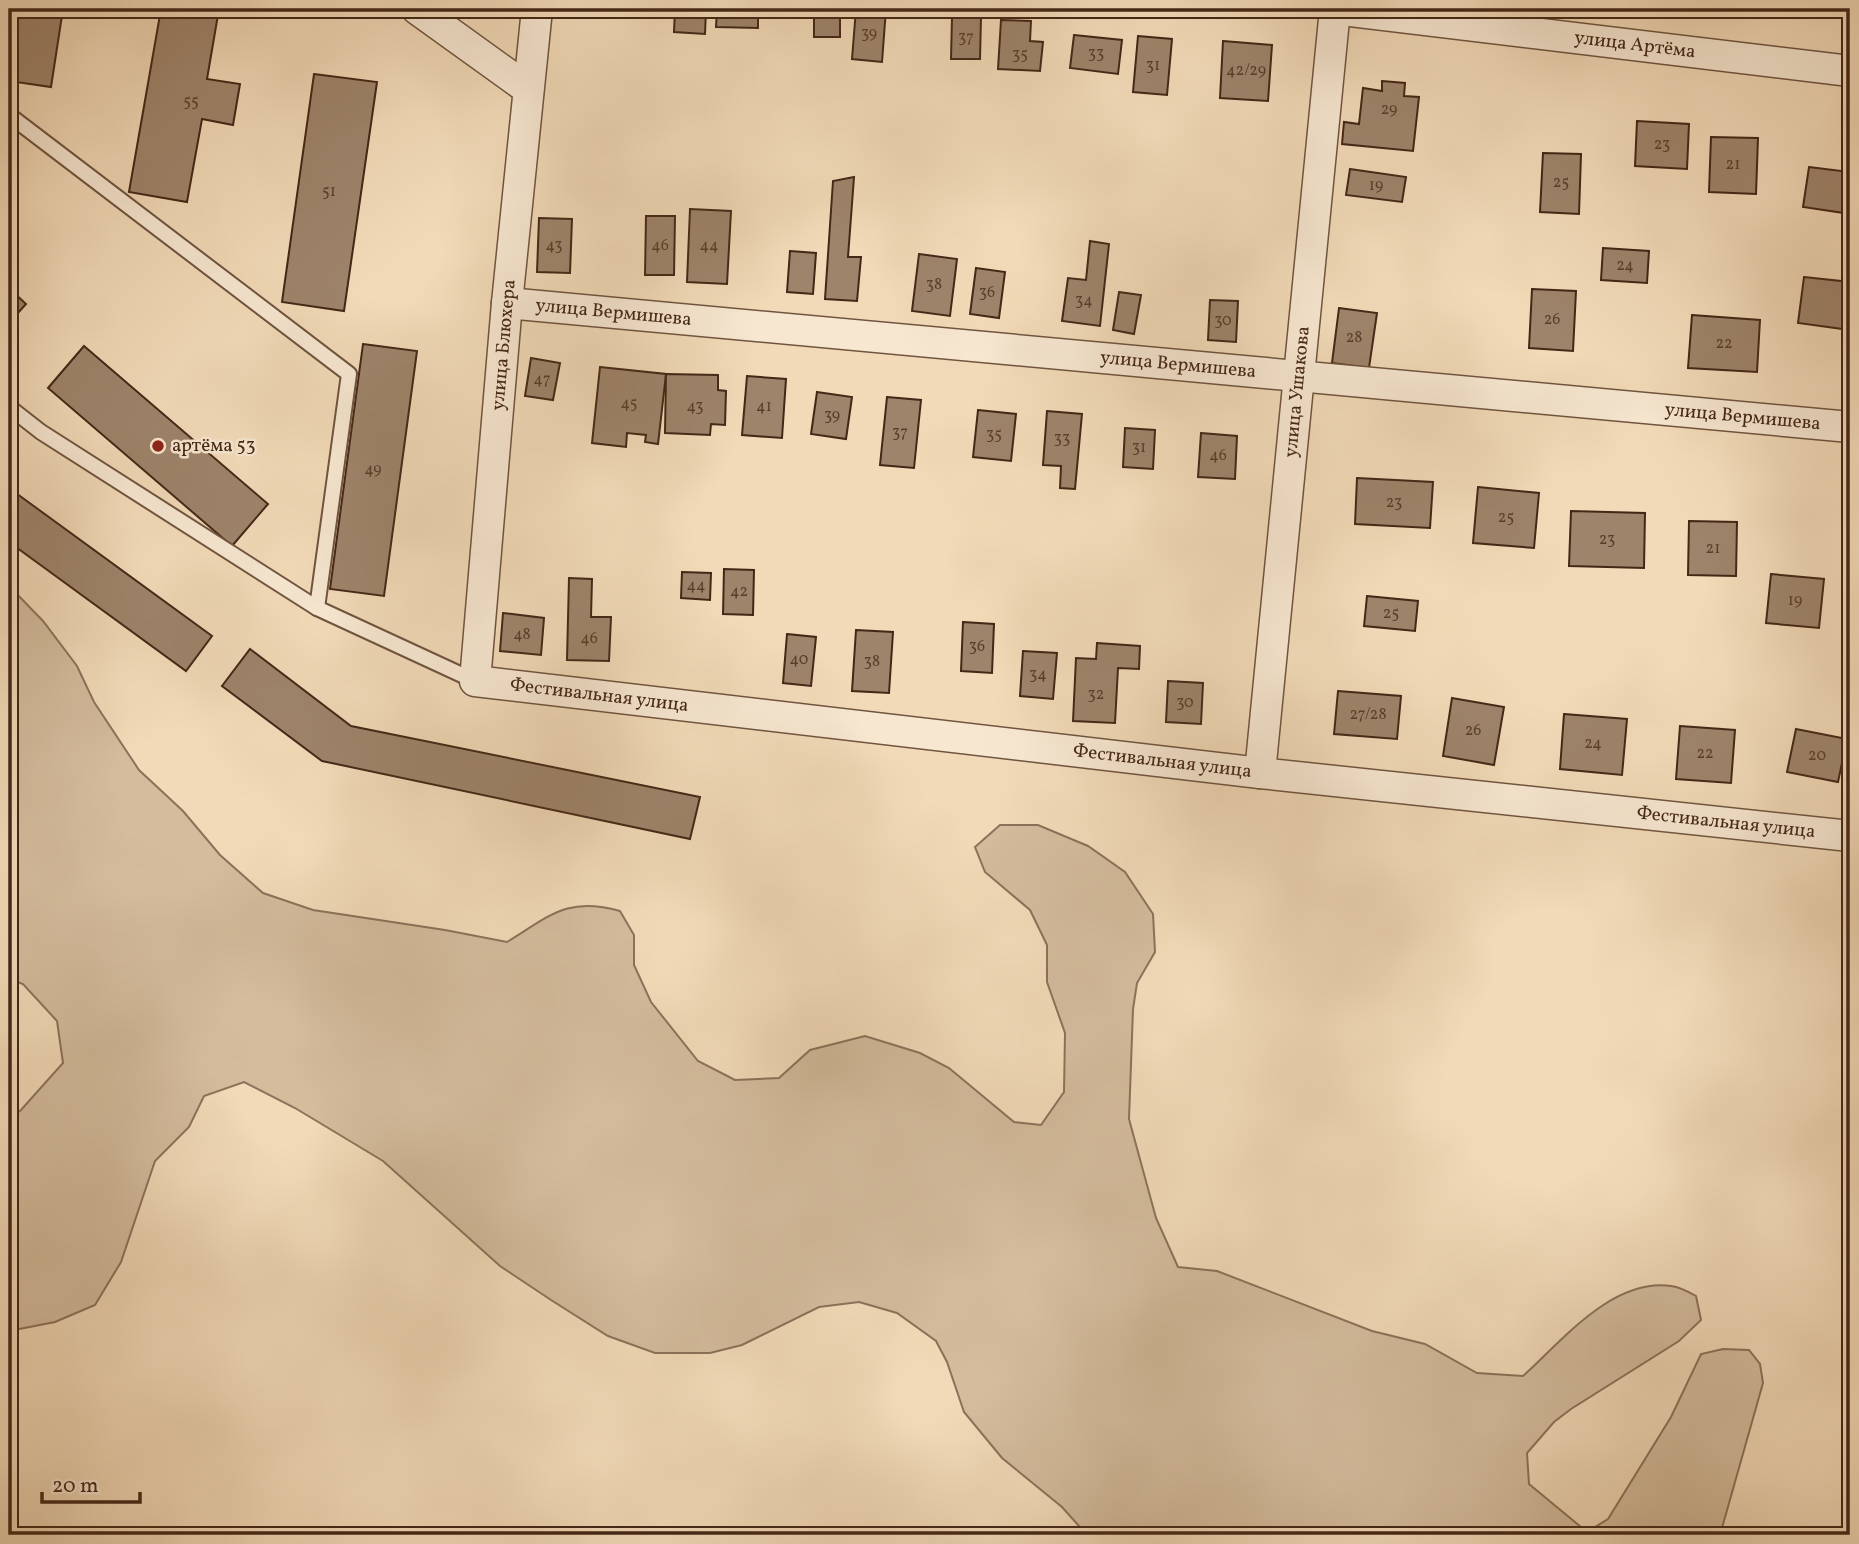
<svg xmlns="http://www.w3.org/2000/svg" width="1859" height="1544" font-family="Vollkorn,serif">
	<rect width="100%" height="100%" fill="#f2dab8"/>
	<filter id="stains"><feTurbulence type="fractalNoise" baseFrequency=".00286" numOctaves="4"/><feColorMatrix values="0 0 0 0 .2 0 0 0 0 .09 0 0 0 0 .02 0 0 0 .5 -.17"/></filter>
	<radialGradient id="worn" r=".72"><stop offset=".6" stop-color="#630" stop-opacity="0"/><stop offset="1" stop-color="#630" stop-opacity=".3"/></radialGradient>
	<!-- green -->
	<path fill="#d4bc9d" stroke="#8c725a" stroke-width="2" d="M9 589 15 592 43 621 77 666 94 702 139 770 183 811 220 855 263 893 313 910 445 930 507 942C550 916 567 896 620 911L634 935V965L651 1002 698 1061 735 1080 779 1078 810 1050 865 1036 920 1053 949 1068 1014 1122 1041 1125 1064 1092 1065 1033 1047 982V945L1030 910 985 872 975 847 1000 825H1038L1088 846 1125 872 1153 914 1155 952 1137 983 1133 1009 1129 1119 1156 1218 1178 1267 1217 1271 1372 1331 1425 1344 1477 1373 1523 1376C1562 1341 1612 1278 1671 1286 1679 1287 1689 1292 1696 1296L1701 1320 1679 1341 1571 1409 1554 1422 1527 1453 1529 1484 1587 1532 1608 1519 1671 1417 1701 1354 1723 1349 1749 1350 1760 1364 1763 1383 1720 1535H1087L1062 1507 1002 1458 964 1412 947 1362 936 1341 897 1313 859 1302 819 1307 742 1345 710 1353H655L608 1336 551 1300 500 1266 383 1161 295 1108 244 1082 204 1096 189 1127 155 1161 121 1262 95 1305 55 1322 9 1331V1119L21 1110 63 1063 57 1021 23 984 9 979Z"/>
	<!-- building -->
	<g fill="#9e846b" stroke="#442717" stroke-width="2">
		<polygon points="9,9 63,9 51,87 9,81"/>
		<polygon points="161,9 219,9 207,79 240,84 233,125 202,119 187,202 129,192"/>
		<polygon points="571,9 598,9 597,18 571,17"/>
		<polygon points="675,9 706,9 705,34 674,32"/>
		<polygon points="717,9 748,9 748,12 758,12 758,28 716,27"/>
		<rect x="814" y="9" width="26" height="28"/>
		<polygon points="856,9 886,9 882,62 852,59"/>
		<polygon points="952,17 981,17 980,59 951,59"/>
		<polygon points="1001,20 1031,21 1030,41 1043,42 1040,71 998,69"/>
		<polygon points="1074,35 1122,40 1118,74 1070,68"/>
		<polygon points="1138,36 1172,39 1167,95 1133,92"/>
		<polygon points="1223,41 1272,45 1268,101 1220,98"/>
		<polygon points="314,74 377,82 344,311 282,302"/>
		<polygon points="1382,81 1405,83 1404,96 1419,97 1413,151 1342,144 1344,122 1359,124 1363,88 1382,91"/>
		<polygon points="1637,121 1689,124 1687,169 1635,166"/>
		<polygon points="1711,137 1758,138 1756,194 1709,192"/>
		<polygon points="1543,153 1581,154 1579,214 1540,212"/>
		<polygon points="1809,167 1850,172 1844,213 1803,207"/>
		<polygon points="1350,169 1406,177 1402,202 1346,195"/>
		<polygon points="854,177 848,257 861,257 857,301 825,299 833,181"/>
		<polygon points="690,209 731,211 727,284 687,282"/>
		<polygon points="646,216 675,216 674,275 645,275"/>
		<polygon points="539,218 572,219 570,273 537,272"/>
		<polygon points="1090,241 1109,244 1100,326 1062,321 1068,278 1086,280"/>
		<polygon points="1603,248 1649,251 1647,283 1601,280"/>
		<polygon points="790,251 816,253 813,294 787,292"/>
		<polygon points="919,254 957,259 950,316 912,311"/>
		<polygon points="976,268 1005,272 999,318 970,314"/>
		<polygon points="1804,277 1850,282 1850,330 1798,323"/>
		<polygon points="9,288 26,304 9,323"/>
		<polygon points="1532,289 1576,291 1573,351 1529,348"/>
		<polygon points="1119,292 1141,295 1134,334 1113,330"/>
		<polygon points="1210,300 1238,301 1236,342 1208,340"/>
		<polygon points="1339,308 1377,313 1369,368 1332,363"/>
		<polygon points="1692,315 1760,320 1757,372 1688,368"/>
		<polygon points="363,344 417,351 384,596 330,589"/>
		<polygon points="84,346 268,504 232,546 48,388"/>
		<polygon points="531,358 560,363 553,400 525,396"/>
		<polygon points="600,367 666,374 658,444 645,442 646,435 627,433 626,447 592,443"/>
		<polygon points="666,374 718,375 718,390 726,391 725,425 711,424 710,435 665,433"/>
		<polygon points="747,376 786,379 782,438 742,435"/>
		<polygon points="817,392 852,397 846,439 811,434"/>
		<polygon points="887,397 921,400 914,468 880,465"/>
		<polygon points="978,410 1016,414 1011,461 973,457"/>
		<polygon points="1047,411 1082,414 1075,489 1060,488 1061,466 1043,465"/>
		<polygon points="1125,428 1155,430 1153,469 1123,467"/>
		<polygon points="1201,433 1237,436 1235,479 1198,477"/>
		<polygon points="1357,478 1433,482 1430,528 1355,524"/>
		<polygon points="1478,487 1539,493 1534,548 1473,543"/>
		<polygon points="9,488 212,636 186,671 9,542"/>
		<polygon points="1571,511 1645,513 1644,568 1569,566"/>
		<polygon points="1689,521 1737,522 1736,576 1688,575"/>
		<polygon points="724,569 754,570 753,615 723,614"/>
		<polygon points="682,572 711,573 710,600 681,598"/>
		<polygon points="1771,574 1824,579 1819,628 1766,623"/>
		<polygon points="569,578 592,579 591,617 611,617 609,661 567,660"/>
		<polygon points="1367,596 1418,601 1415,631 1364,626"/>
		<polygon points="503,613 544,618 541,655 500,651"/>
		<polygon points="963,622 994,624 992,673 961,671"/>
		<polygon points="856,630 893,632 889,693 852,691"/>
		<polygon points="787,634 816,637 811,686 783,683"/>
		<polygon points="1097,643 1140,646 1139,669 1118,668 1115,723 1073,721 1076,658 1096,659"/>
		<polygon points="250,649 351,726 700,797 690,839 322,761 222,686"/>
		<polygon points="1023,651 1057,653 1053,699 1020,696"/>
		<polygon points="1168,681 1203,683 1201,724 1166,722"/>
		<polygon points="1338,691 1401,696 1397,739 1334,734"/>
		<polygon points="1452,698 1504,707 1494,765 1443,756"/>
		<polygon points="1564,714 1627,719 1622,775 1560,769"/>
		<polygon points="1680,726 1735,730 1731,783 1676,779"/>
		<polygon points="1796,729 1847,739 1838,782 1787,772"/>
	</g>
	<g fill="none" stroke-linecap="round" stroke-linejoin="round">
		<!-- service casing -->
		<g stroke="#70543f" stroke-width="18">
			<g id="service">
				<polyline points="9,115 349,374 317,608"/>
				<polyline points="9,407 41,432 317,608 475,681"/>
			</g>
		</g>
		<!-- minor casing -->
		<g stroke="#70543f" stroke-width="33">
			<g id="minor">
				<polyline points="417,9 528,89"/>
				<path id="s1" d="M537 9 507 303 475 681 1260 773 1850 836"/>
				<path id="s2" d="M1334 9 1850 71"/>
				<path id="s3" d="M507 303 1850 427"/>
				<path id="s4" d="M1260 773 1335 9"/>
			</g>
		</g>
		<!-- service -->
		<use href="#service" stroke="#f7e7d1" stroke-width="14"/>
		<!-- minor -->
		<use href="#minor" stroke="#f7e7d1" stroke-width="30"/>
	</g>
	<!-- markers -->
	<circle fill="#8f2418" stroke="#f7e7d1" stroke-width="2.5" cx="158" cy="446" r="7"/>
	<g text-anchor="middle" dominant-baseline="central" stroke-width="5" stroke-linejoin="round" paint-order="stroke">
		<!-- number labels -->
		<g font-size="16" fill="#5a3e2c">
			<text x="869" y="34">39</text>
			<text x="966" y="38">37</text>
			<text x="1096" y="54">33</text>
			<text x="1020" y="55">35</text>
			<text x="1153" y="66">31</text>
			<text x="1246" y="71">42/29</text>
			<text x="191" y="102">55</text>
			<text x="1389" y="110">29</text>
			<text x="1662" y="145">23</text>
			<text x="1733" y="165">21</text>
			<text x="1561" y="183">25</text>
			<text x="1376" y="186">19</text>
			<text x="329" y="192">51</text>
			<text x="554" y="246">43</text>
			<text x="660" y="246">46</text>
			<text x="709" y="246">44</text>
			<text x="1625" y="266">24</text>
			<text x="934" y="285">38</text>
			<text x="987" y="293">36</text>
			<text x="1084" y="301">34</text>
			<text x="1552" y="320">26</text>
			<text x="1223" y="321">30</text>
			<text x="1354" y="338">28</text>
			<text x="1724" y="344">22</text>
			<text x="542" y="380">47</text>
			<text x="629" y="404">45</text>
			<text x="695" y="407">43</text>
			<text x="764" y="407">41</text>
			<text x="832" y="416">39</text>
			<text x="900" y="433">37</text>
			<text x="994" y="435">35</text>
			<text x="1062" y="439">33</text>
			<text x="1139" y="448">31</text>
			<text x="1218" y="456">46</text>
			<text x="373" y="470">49</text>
			<text x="1394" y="503">23</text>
			<text x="1506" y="518">25</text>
			<text x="1607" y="540">23</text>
			<text x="1713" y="549">21</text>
			<text x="696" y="586">44</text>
			<text x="739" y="592">42</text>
			<text x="1795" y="601">19</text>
			<text x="1391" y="614">25</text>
			<text x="522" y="635">48</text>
			<text x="589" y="639">46</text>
			<text x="977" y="647">36</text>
			<text x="799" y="660">40</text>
			<text x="872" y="662">38</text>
			<text x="1038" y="675">34</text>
			<text x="1096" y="695">32</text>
			<text x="1185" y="703">30</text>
			<text x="1368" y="715">27/28</text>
			<text x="1473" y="731">26</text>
			<text x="1593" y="744">24</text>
			<text x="1705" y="754">22</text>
			<text x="1817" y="756">20</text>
		</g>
		<!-- street labels -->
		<g font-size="19" fill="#442717" stroke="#f7e7d1">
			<text stroke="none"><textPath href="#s2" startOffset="303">улица Артёма</textPath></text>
			<text stroke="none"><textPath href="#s3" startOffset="107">улица Вермишева</textPath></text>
			<text transform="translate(504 345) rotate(-85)">улица Блюхера</text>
			<text stroke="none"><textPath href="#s3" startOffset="674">улица Вермишева</textPath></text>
			<text stroke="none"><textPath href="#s4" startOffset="383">улица Ушакова</textPath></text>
			<text stroke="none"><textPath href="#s3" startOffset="1241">улица Вермишева</textPath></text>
			<text stroke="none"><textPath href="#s1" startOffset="800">Фестивальная улица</textPath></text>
			<text stroke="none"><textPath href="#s1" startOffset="1367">Фестивальная улица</textPath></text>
			<text stroke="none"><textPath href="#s1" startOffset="1934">Фестивальная улица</textPath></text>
		</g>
		<!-- poi labels -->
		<g font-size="19" fill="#442717" stroke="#f7e7d1" text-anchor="start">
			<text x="172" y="446">артёма 53</text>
		</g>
	</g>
	<!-- margin -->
	<rect width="1859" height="1544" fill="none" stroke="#f2dab8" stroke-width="35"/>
	<rect x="10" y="10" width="1838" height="1523" fill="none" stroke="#442717" stroke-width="3.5"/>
	<rect x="18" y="18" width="1824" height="1509" fill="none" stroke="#442717" stroke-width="2"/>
	<!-- scale -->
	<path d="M42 1492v10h98v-10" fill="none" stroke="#442717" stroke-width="3.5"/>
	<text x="52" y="1492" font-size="21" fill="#442717" stroke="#f7e7d1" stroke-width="5" paint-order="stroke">20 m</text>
	<rect width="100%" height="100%" filter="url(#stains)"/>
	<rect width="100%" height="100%" fill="url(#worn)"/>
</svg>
